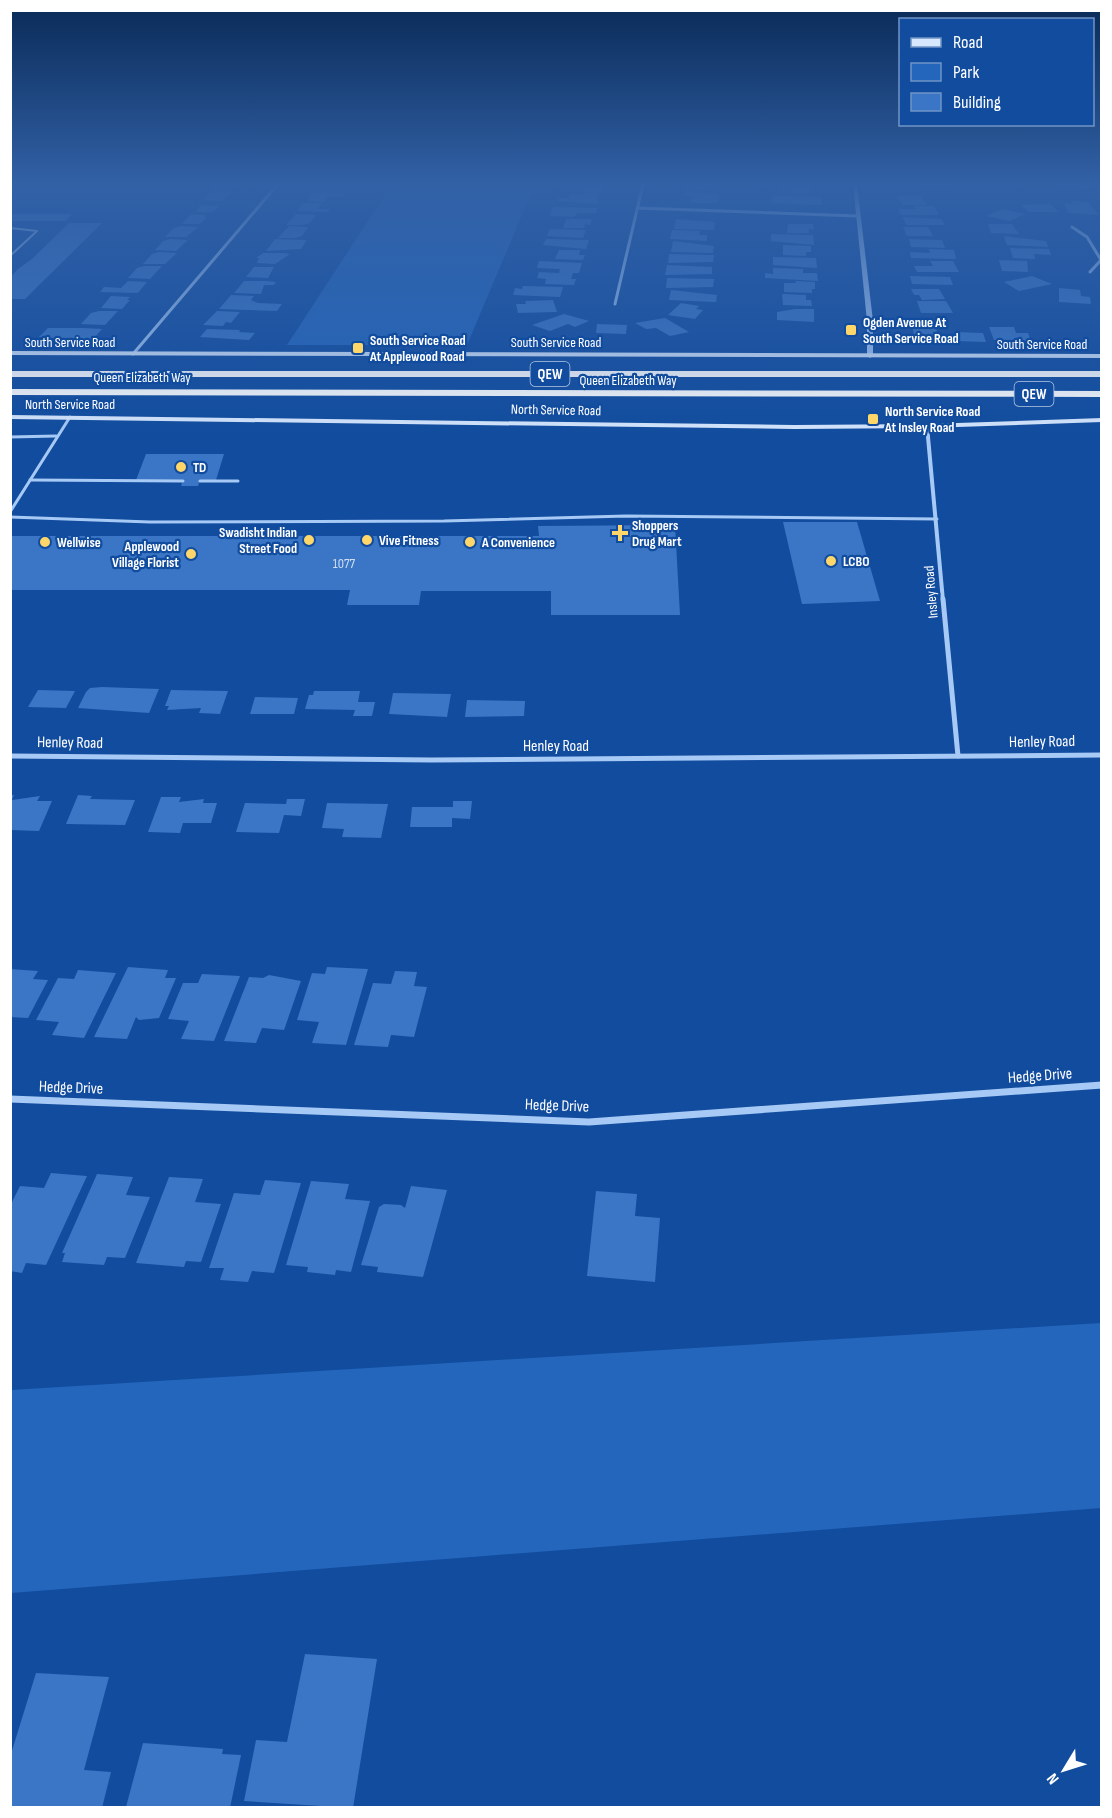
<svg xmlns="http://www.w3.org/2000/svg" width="1112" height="1818" font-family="'Sofia Sans Condensed',sans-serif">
	<rect width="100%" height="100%" fill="#114c9e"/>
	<!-- green -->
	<g fill="#2366bc">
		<polygon points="392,184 535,184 467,345 287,345"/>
		<polygon points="1101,1323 1101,1508 11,1593 11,1390"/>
	</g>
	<!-- building -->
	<g fill="#3a76c5">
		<polygon points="216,184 236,184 231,190 212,189"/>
		<polygon points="683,184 712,184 708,191 682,190"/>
		<polygon points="921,184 950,184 951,188 922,187"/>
		<polygon points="1058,184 1087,184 1090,189 1059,188"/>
		<polygon points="559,185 604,186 601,194 597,194 598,203 594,204 558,201 559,198 568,198 570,194 584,194 585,192 565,191 566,188 558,188"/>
		<polygon points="780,185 813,186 811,191 816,193 787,194 787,191 780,191"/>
		<polygon points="212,190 232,191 222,201 203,200"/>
		<polygon points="685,191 719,194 718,203 691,203 692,196 684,196"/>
		<polygon points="312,192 347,193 344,196 328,196 324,202 308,201"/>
		<polygon points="773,195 821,197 822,205 771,203"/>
		<polygon points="895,196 921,196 927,205 903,205"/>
		<polygon points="1072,201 1088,202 1099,215 1068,213 1064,203 1073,204"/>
		<polygon points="303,203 322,203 318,209 330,209 328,212 297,211"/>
		<polygon points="1050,204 1059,212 1029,212 1021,205"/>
		<polygon points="201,205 219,206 213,212 195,212"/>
		<polygon points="914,206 934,206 939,215 901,215 898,209 915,209"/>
		<polygon points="553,207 597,208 596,213 578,213 573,217 550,216"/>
		<polygon points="1003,209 1025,214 1010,221 986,216"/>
		<polygon points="10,214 72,214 66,221 10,221"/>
		<polygon points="191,214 206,215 204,217 207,217 200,224 182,224"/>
		<polygon points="296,214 316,215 310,223 302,225 286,225"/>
		<polygon points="902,217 941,219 945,225 907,225"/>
		<polygon points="566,219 592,219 590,225 585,224 584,228 563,228"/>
		<polygon points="676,219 715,222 714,230 674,229"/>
		<polygon points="69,223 102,223 25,299 10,299 10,278 18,269 32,259"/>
		<polygon points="788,224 813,224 814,230 809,229 809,233 787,233"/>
		<polygon points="988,224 1012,224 1019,234 991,233"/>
		<polygon points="180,226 198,227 186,237 165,237 174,228"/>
		<polygon points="289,226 308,227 302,236 295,238 278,238"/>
		<polygon points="903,227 928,227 933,236 907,236"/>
		<polygon points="550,229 586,230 583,238 547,236"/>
		<polygon points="672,230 700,231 699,235 707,235 707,241 670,239"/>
		<polygon points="771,234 813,235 814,245 771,241"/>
		<polygon points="1004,236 1046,241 1048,247 1007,245"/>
		<polygon points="170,239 188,240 176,251 155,250 163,241"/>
		<polygon points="275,239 307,240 301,249 266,251"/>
		<polygon points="546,239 589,240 586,249 543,245"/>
		<polygon points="909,239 942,240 945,248 911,247"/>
		<polygon points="673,241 714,246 713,253 671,252"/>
		<polygon points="783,245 811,246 811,252 806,252 806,256 783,255"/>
		<polygon points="1010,248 1049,249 1051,255 1034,254 1035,259 1013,258"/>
		<polygon points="929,249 954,250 956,259 911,258 910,252 930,253"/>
		<polygon points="559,250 580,250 579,255 585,255 583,260 555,259"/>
		<polygon points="159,252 177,253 165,264 143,264 152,254"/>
		<polygon points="263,253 283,253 290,254 275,264 257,263 259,258 256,258"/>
		<polygon points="669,254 714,255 713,262 668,263"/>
		<polygon points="773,257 816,258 817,268 773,265"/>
		<polygon points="999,260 1027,261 1028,272 1002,271"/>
		<polygon points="539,261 582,263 579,273 573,273 571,279 576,279 574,285 545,284 546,279 537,278 539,272 559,273 560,269 537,268"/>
		<polygon points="930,261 953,261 959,272 917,272 914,266 933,266"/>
		<polygon points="667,265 712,267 712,274 665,275"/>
		<polygon points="144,266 162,266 150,279 128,278 137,268"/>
		<polygon points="254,267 274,267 268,278 246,277"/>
		<polygon points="773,268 803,269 803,273 817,273 818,281 765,278 765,273 773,274"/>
		<polygon points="910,276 950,277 953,285 912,284"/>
		<polygon points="1032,276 1052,284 1019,291 1004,282"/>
		<polygon points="667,278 714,279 713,287 666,288"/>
		<polygon points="128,281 147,282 138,293 100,292 104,287 121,288"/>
		<polygon points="244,281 267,281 276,282 274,285 264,285 261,294 234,293"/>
		<polygon points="795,281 815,282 815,289 812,289 812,293 784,292 784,283 796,283"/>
		<polygon points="523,286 563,287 560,297 513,295 515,288 522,289"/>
		<polygon points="1059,288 1080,290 1081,296 1090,297 1091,304 1059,302"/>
		<polygon points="911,289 939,289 945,299 922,300 919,295 914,295"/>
		<polygon points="671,290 717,295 716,302 669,300"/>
		<polygon points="782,294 806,295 806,300 811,300 812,306 783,305"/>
		<polygon points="231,295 254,296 251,300 258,303 282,304 277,311 219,309"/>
		<polygon points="111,296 130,297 127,300 130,300 122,309 101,308"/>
		<polygon points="553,300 557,312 518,313 516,304 526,304 525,301"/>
		<polygon points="917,301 946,301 953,313 921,313"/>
		<polygon points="681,303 699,306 696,309 703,310 695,319 668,315"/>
		<polygon points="795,309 814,309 814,322 777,320 777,312"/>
		<polygon points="99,311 118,311 105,325 81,324 91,313"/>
		<polygon points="217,311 240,312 231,323 226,322 223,326 203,325"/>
		<polygon points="564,314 589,321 575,327 568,324 550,331 532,325"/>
		<polygon points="665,318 689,332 670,336 656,328 646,329 635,323"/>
		<polygon points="912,322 935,323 939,342 915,341"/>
		<polygon points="597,324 627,325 626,334 596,333"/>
		<polygon points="989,327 1014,327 1016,333 1028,333 1031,341 994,340"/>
		<polygon points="48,328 84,328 102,329 93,339 84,340 39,337"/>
		<polygon points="207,329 240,330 239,332 255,333 249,340 200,337"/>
		<polygon points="955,332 983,333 986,342 957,341"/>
		<polygon points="146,454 224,454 216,480 200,480 198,486 181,486 183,480 136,480"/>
		<polygon points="783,522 857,522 880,601 802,604"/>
		<polygon points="675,525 680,615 551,615 551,591 421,591 419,605 347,605 350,590 10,590 10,536 539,536 538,526"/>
		<polygon points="102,687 159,689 149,713 78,708 86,692 90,688"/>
		<polygon points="38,690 75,691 66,708 28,707"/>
		<polygon points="171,690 228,691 220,714 199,713 201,708 167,710 169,706 165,706"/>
		<polygon points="314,691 360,691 358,702 375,702 372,716 353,716 355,710 305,709 309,695 313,695"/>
		<polygon points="393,693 451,694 447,717 389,714"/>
		<polygon points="255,697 298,698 294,714 250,714"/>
		<polygon points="467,700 525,701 524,716 465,717"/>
		<polygon points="10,795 14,795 12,800 40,796 37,801 52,801 39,831 10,830"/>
		<polygon points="78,795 92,796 90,799 135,800 125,825 66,824"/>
		<polygon points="161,797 181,797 179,802 204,799 203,803 217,803 211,823 183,823 180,833 148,832"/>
		<polygon points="287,799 305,799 301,816 284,815 279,833 236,832 245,803 286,804"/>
		<polygon points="453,801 472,801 470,819 452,818 452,827 410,827 412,807 453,807"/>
		<polygon points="327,803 388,804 381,838 342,837 344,829 322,828"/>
		<polygon points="128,967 168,970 165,978 176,978 159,1018 139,1020 136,1017 127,1039 94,1037"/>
		<polygon points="327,967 368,969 346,1045 312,1043 319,1022 297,1020 312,973 325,974"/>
		<polygon points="10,969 38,971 33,979 48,980 28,1018 10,1017"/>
		<polygon points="78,970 116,973 84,1038 52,1035 59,1022 36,1020 58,978 74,979"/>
		<polygon points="395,971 417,972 414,986 427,987 414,1037 391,1035 388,1047 354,1045 373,983 391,984"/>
		<polygon points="202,974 240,976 214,1041 181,1039 189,1021 168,1019 183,983 198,983"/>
		<polygon points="269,975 301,981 284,1030 262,1028 256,1043 224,1041 249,977 263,978"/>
		<polygon points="51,1173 87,1176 46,1265 26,1263 22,1273 10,1271 10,1206 20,1186 44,1188"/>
		<polygon points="97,1174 133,1177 126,1195 150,1197 125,1258 107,1257 104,1265 62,1262 65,1253 62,1253"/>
		<polygon points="169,1177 203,1179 195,1202 221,1204 201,1262 186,1261 184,1267 136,1263"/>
		<polygon points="265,1180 301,1183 274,1273 252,1271 248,1282 220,1280 224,1268 209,1268 234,1193 260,1195"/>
		<polygon points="311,1181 349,1184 345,1199 370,1201 351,1272 336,1270 335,1275 307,1272 308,1267 286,1265"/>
		<polygon points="411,1186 447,1190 423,1277 377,1272 378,1267 361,1265 379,1207 384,1204 401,1205 405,1208"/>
		<polygon points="596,1191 637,1194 635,1216 660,1218 655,1282 587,1276"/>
		<polygon points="305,1654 377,1659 353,1808 244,1801 256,1740 287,1742"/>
		<polygon points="36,1673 109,1677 84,1770 111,1772 102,1808 10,1808 10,1757"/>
		<polygon points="143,1743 223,1749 222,1754 241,1755 230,1808 126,1807"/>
	</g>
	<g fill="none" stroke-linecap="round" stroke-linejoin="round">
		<!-- service-far1 -->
		<polyline stroke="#a7c9f5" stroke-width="2" points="10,228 37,231 10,256"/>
		<!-- service -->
		<g stroke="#a7c9f5" stroke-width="3">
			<polyline points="10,437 56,436"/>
			<polyline points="30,480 183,481"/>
			<polyline points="200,481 238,481"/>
			<polyline points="10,512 70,417"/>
			<polyline points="10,517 150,522 444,521 626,516 937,519"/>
		</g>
		<!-- minor-far3 -->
		<g stroke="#a7c9f5" stroke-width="3">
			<polyline points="637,208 857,216"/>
			<polyline points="1072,227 1087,237 1101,260"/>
			<polyline points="1090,272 1101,260"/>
			<polyline points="615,304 643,184"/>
			<polyline points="133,354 278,184"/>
		</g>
		<!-- minor-far2 -->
		<polyline stroke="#a7c9f5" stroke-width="4" points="927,426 943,601"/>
		<!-- minor-far1 -->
		<g stroke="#a7c9f5" stroke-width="5">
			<polyline points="943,599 958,756"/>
			<polyline points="10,756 432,760 1102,755"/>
		</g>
		<!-- minor -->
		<polyline stroke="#a7c9f5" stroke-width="7" points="10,1099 589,1122 1102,1085"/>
		<!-- tertiary -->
		<polygon fill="#a7c9f5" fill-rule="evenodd" points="853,184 857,184 873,321 873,356 870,358 867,356 867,321"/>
		<!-- secondary -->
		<g fill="#d7e7fd" fill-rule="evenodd">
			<polygon points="10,351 1102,354 1102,358 10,355"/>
			<polygon points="10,415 794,425 927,424 1102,418 1102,422 927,428 794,429 10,419"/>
		</g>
		<!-- motorway -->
		<g fill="#fff" fill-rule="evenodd">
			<rect x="10" y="371" width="1092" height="6"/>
			<polygon points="10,389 1102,391 1102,397 10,395"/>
		</g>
	</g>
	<!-- sky -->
	<linearGradient id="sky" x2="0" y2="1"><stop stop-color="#092a57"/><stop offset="0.42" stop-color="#3261a6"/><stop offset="1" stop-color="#3261a6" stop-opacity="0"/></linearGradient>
	<rect width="1112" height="438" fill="url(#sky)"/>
	<!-- markers -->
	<g fill="#ffd66a" stroke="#114c9e" stroke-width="2">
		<rect x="845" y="324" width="12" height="12" rx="3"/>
		<rect x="352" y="342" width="12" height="12" rx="3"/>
		<rect x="867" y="413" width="12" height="12" rx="3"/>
		<circle cx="181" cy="467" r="6"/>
		<path d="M617 524h6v6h6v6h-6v6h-6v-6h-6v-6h6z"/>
		<circle cx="309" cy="540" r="6"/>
		<circle cx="367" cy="540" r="6"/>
		<circle cx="45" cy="542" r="6"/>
		<circle cx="470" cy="542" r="6"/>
		<circle cx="191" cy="554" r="6"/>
		<circle cx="831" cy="561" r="6"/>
	</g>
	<g text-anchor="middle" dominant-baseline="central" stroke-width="4.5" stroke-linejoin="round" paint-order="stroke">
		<!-- far-poi labels -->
		<g font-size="14" font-weight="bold" fill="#fff" stroke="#114c9e" text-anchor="start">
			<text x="863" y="322">Ogden Avenue At<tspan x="863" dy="16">South Service Road</tspan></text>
			<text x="370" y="340">South Service Road<tspan x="370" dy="16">At Applewood Road</tspan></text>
			<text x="885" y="411">North Service Road<tspan x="885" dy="16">At Insley Road</tspan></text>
			<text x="193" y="467">TD</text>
			<text x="632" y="525">Shoppers<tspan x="632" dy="16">Drug Mart</tspan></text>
			<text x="297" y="532" text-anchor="end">Swadisht Indian<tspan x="297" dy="16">Street Food</tspan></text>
			<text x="379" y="540">Vive Fitness</text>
			<text x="57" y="542">Wellwise</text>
			<text x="482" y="542">A Convenience</text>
			<text x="179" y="546" text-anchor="end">Applewood<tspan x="179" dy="16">Village Florist</tspan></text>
			<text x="843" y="561">LCBO</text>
		</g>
		<!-- far-street labels -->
		<g font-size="14" fill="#fff" stroke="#114c9e">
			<text x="70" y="342">South Service Road</text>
			<text x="556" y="342">South Service Road</text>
			<text x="1042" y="344">South Service Road</text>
			<text x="142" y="377">Queen Elizabeth Way</text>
			<text x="628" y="380">Queen Elizabeth Way</text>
			<text x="70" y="404">North Service Road</text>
			<text transform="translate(556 410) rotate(1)">North Service Road</text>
			<text transform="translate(931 592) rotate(-95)">Insley Road</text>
		</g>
		<!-- number labels -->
		<g font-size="14" fill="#ceddf0">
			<text x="344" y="563">1077</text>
		</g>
		<!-- shield labels -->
		<g fill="#114c9e" stroke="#b8c9e2" stroke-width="1.5">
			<rect x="530.5" y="362" width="39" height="24" rx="4.5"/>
			<rect x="1014.5" y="382" width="39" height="24" rx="4.5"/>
		</g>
		<g font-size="15" font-weight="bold" fill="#fff">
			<text x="550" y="374">QEW</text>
			<text x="1034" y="394">QEW</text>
		</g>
		<!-- street labels -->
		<g font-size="16" fill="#fff" stroke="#114c9e">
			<text transform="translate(1042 742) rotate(-1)">Henley Road</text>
			<text transform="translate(70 743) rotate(1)">Henley Road</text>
			<text x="556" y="746">Henley Road</text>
			<text transform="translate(1040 1076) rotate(-4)">Hedge Drive</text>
			<text transform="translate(71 1088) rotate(2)">Hedge Drive</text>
			<text transform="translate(557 1106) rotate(2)">Hedge Drive</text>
		</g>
	</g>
	<!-- border -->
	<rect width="1112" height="1818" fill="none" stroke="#ffffff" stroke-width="24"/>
	<!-- legend -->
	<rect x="899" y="18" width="195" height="108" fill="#114c9e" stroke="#7094c5" stroke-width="1.5"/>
	<rect x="911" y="38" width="30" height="9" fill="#d7e7fd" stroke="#7094c5" stroke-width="1.5"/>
	<text x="953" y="48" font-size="18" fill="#ffffff">Road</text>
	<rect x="911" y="63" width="30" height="18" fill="#2366bc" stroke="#7094c5" stroke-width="1.5"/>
	<text x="953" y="78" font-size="18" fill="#ffffff">Park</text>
	<rect x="911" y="93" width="30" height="18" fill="#3a76c5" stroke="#7094c5" stroke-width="1.5"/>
	<text x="953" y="108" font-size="18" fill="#ffffff">Building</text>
	<!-- north arrow -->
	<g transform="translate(1064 1770) rotate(232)" stroke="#114c9e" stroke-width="4.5" paint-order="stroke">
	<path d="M0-4.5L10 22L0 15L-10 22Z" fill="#ffffff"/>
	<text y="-9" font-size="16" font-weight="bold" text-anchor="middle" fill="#ffffff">N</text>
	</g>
</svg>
